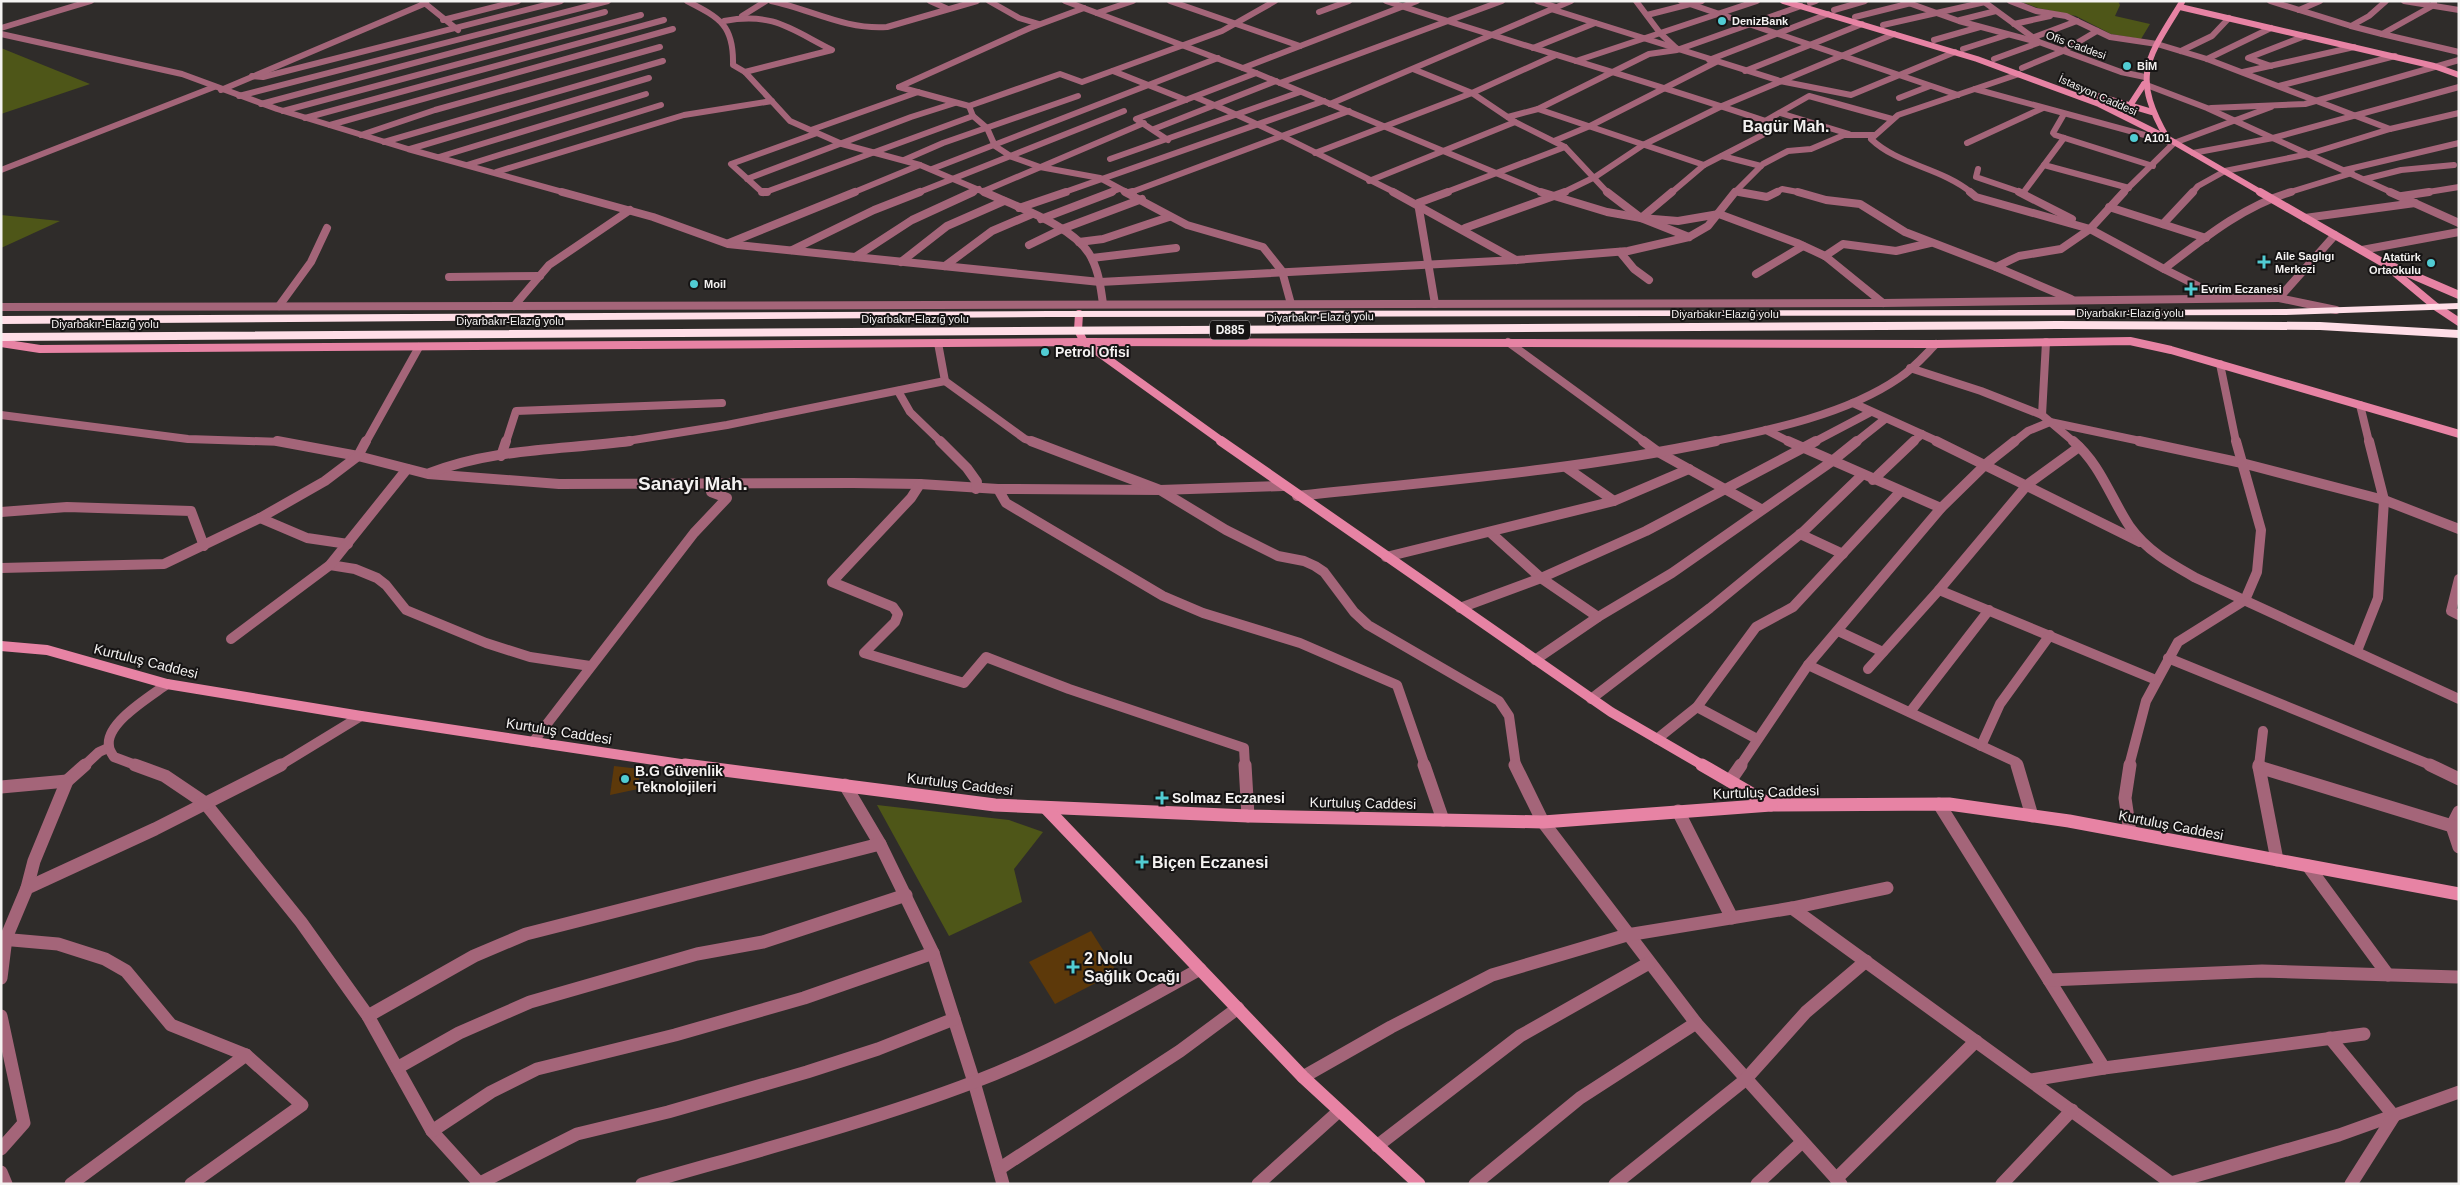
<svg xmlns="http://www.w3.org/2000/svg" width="2460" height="1185" font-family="Helvetica,sans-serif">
	<rect width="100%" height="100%" fill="#2f2c2a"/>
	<!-- green -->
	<g fill="#4e5618">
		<polygon points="2019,1 2118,1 2120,5 2115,16 2150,24 2141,39 2111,34 2076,16 2038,8"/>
		<polygon points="1,48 90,84 1,114"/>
		<polygon points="1,215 60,221 1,248"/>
		<polygon points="877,805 1009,820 1043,832 1014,869 1022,902 949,936"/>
	</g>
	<!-- building -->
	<g fill="#5d390a">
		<polygon points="614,766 640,769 638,789 610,795"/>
		<polygon points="1091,931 1117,972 1055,1004 1029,962"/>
	</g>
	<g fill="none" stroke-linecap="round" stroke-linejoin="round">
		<!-- street-far3 -->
		<g stroke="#a46579" stroke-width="6">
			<polyline points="422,1 458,30"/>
			<path d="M687 1C720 18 734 25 733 65L745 72 790 121 842 144 920 165 986 193"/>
			<path d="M771 1C810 9 845 30 887 27L977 1"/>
			<polyline points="930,1 948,9"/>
			<polyline points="989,1 1019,18 1039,24"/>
			<polyline points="1065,1 1256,73 1544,193"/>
			<polyline points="1170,1 1300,46"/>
			<path d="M1386 1C1517 45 1650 81 1780 126"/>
			<polyline points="1537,1 1556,7"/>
			<polyline points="1636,1 1660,33 1676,48"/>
			<polyline points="1681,1 1958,95"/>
			<polyline points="1903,1 1959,21 2034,41"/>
			<polyline points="1983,1 2039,42 2121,72 2145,77"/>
			<polyline points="2010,1 2036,11 2066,16 2110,37 2157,44 2207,59 2390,129"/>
			<polyline points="2270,1 2351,26"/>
			<polyline points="2404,1 2459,10"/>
			<polyline points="2434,1 2434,5 2382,34 2459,52"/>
			<polyline points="1810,3 1816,1"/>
			<polyline points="1551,9 1780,81 1851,95 1955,52"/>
			<polyline points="1834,10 1865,1"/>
			<polyline points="2299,10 2320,1"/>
			<polyline points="1319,12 1349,1"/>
			<polyline points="1097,13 1133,1"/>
			<polyline points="1647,15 1702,1"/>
			<polyline points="742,16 766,1"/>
			<polyline points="1855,17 1911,3"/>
			<polyline points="443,20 518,1"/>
			<polyline points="1960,20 1996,11"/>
			<path d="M724 21C774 12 790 29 832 50L745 72"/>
			<polyline points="2014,24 2050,16"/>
			<polyline points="1883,25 1985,2"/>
			<polyline points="1,28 91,1"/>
			<polyline points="1,34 182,74 277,109 408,149 566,193"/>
			<polyline points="2382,34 2351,26 2369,16 2386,1"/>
			<polyline points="2032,38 2077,21"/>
			<polyline points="1934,40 1980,27"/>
			<polyline points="1533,48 1595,23"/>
			<polyline points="1963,49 2007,35"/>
			<polyline points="2181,51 2212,36 2229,18"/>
			<polyline points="1994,59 2038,43"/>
			<polyline points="2207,59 2271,28"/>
			<polyline points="1709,60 1828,14"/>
			<polyline points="1576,61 1757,1"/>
			<polyline points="2271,66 2248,58 2305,36"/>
			<polyline points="1243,68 1417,1"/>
			<polyline points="2022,68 2063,51 2097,31"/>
			<polyline points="1413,69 1472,93 1515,122 1565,147 1608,193"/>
			<polyline points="1113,71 1186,100"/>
			<polyline points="1745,71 1862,24"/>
			<polyline points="2243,72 2354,47"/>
			<polyline points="252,76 263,77 561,1"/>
			<polyline points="1280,83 1502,1"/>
			<polyline points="2144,84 2207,108 2393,193"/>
			<polyline points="2279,86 2395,56"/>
			<polyline points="899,87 969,106 1060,74 1082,82 1222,31 1275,1"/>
			<polyline points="899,87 1030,28 1084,8"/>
			<polyline points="1975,89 2174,143"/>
			<polyline points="221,90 426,3"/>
			<polyline points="239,96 608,1"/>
			<path d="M1195 97C1264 125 1330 160 1396 193"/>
			<polyline points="1899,98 1930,86"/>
			<polyline points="261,104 605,12"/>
			<polyline points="1330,104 1571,1"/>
			<polyline points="969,106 973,116 987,128 995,146 1012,157 1040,167 1100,178 1128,193"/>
			<polyline points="2211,108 2305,104 2459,60"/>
			<polyline points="1538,109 1704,165"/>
			<polyline points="283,111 641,15"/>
			<polyline points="1780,113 1849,134"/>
			<polyline points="2064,114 2053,133 2055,135 2153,166"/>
			<polyline points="1508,117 1538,109 1649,54 1677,50 1801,6"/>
			<polyline points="305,118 664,20"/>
			<polyline points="1765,121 1809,96 1892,119"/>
			<polyline points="330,125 673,29"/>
			<polyline points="1154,129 1276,81"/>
			<polyline points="811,130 918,92"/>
			<polyline points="361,135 435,110 660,47"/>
			<polyline points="1168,140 1136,119 1256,73"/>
			<polyline points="1554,141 1590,126 1716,62"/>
			<polyline points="384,142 663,61"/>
			<polyline points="1967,143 2043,108"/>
			<polyline points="410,149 649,78"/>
			<polyline points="1315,153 1472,93 1556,55"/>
			<polyline points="2193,153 2273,138 2459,87"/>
			<polyline points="1722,156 1761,166"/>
			<polyline points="439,157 646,94"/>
			<polyline points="1110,159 1300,92"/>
			<polyline points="904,160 943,143 1078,96"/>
			<polyline points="467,165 661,105"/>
			<polyline points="2044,165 2129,188"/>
			<polyline points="932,169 1218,58"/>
			<polyline points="1978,169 1976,177 2023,193"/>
			<polyline points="1,170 214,87"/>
			<polyline points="2345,170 2459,143"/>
			<polyline points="496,172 684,115 772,101"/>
			<polyline points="747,179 911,117 955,103"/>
			<polyline points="2365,179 2401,170 2454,165"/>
			<polyline points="1369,181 1515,122"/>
			<polyline points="984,191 1144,123"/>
			<polyline points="1735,191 1745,193"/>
			<polyline points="763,193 731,164 817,133"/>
			<polyline points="763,193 973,116"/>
			<polyline points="852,193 920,165"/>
			<polyline points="917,193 1124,111"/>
			<polyline points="971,193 979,189"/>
			<polyline points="1062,193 1324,101"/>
			<polyline points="1109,193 1119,189"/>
			<polyline points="1129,193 1349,111"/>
			<polyline points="1444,193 1565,147"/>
			<polyline points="1562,193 1595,177 1643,145 1722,106 1894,34"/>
			<polyline points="1671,193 1704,165 1780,126"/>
			<polyline points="1734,193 1763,164 1788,151 1811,149 1844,135 1874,135"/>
			<polyline points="1775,193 1782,189 1803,193"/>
			<path d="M1972 193C1940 167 1898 165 1871 139L1898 115 2019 74"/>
			<polyline points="2023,193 2064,138"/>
			<polyline points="2123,193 2174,143 2271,107"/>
			<polyline points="2192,193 2198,186 2225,171 2309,154 2390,129 2459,113"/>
			<polyline points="2287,193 2352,173"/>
			<polyline points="2422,193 2459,187"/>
		</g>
		<!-- street-far2 -->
		<g stroke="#a46579" stroke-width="8">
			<polyline points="562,192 653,217 728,244 1100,282 1516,260 1628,251 1689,237 1708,226 1735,192"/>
			<polyline points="762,192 767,192"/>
			<path d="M984 192C1015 206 1078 227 1092 259 1099 273 1101 289 1103 304"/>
			<polyline points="1125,192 1187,225 1263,247 1282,271 1291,304"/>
			<polyline points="1393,192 1516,260"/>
			<polyline points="1541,192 1607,212 1641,218 1678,221 1719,214 1797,243 1825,256 1883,303"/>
			<polyline points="1607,192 1641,218 1689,237"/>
			<polyline points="1739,192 1767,197 1777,192"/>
			<polyline points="1798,192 1826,200 1860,204 1905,232 1996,267"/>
			<polyline points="1970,192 1976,197 2090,229"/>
			<polyline points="2019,192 2072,219"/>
			<polyline points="2124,192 2090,229 2164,269"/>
			<polyline points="2390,192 2459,223"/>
			<polyline points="1129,193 1133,192"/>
			<polyline points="2402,196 2429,192"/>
			<polyline points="2109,207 2206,238"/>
			<polyline points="1019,208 1066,192"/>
			<polyline points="1641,218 1672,192"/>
			<polyline points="2305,218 2415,203"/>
			<polyline points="1041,219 1112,192"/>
			<polyline points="2163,224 2193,192"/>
			<polyline points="1465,228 1565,192"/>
			<polyline points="1079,242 1103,239 1169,217"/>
			<polyline points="729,243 855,192"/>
			<polyline points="1029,245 1062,229 1142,199"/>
			<polyline points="792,250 874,210 920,192"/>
			<polyline points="2362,250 2459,232"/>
			<polyline points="1620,252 1634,269 1649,280"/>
			<polyline points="1825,256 1843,244 1896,251 1930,243"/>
			<polyline points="855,257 912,220 973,192"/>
			<polyline points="1092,258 1176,248"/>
			<polyline points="901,262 947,226 1004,201"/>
			<polyline points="945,266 992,231 1032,214"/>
			<polyline points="1756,274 1803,246"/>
			<polyline points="449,277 540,276"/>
			<path d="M2220 297 2164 269C2203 239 2243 206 2291 192"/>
			<polyline points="2279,298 2336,310"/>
			<polyline points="2071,299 1996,267 2019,256 2061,249 2090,229"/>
			<polyline points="1435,304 1418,203 1448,192"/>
			<polyline points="279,306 311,262 327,228"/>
			<polyline points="514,306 549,265 630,210"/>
			<polyline points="1,307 1883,303 2279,298 2335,235"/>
			<polyline points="1508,342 1645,442"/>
			<polyline points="938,343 945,381 1025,439 1034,442"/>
			<polyline points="2220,364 2236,442"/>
			<polyline points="1910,368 1981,391 2042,415 2074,442"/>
			<polyline points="898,391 910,412 941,442"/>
			<polyline points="1853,403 1939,442"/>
			<polyline points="2360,405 2369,442"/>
			<polyline points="1,415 188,439 283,442"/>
			<polyline points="2042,415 2046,342"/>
			<polyline points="1766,430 1790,442"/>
			<polyline points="366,442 419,347"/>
			<polyline points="506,442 516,411 722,403"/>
			<polyline points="621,442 727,425 945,381"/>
			<path d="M1710 442C1771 430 1847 414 1899 378 1913 369 1924 356 1936 344"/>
			<polyline points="1814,442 1871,412"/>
			<polyline points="1856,442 1885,419"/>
			<polyline points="1913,442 1922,434"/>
			<polyline points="2014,442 2028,431 2050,422 2145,442"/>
		</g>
		<!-- street-far1 -->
		<g stroke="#a46579" stroke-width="10">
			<polyline points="277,441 358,456 428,474 559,484 853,483 920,484 998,489 1160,490 1283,486"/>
			<polyline points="940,441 967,468 977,482 976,489"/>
			<polyline points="1031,441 1160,490 1226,530 1278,556 1304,561 1315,566 1324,572 1354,612 1368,625 1499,701 1509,716 1516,766"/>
			<polyline points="1643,441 1658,452 1761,509"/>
			<polyline points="1788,441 1941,508"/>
			<polyline points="1936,441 2140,542"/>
			<path d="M2073 441C2101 465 2110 497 2130 527 2147 551 2171 564 2196 578L2459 699"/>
			<polyline points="2139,441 2242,463 2384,500 2459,529"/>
			<polyline points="501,456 506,441"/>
			<polyline points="1567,468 1614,501"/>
			<path d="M430 473C493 448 563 450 630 441"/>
			<polyline points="1873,480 1914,441"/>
			<polyline points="920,484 911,498 832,582 893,607 898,614 895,622 864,653 964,683 986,657 1069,689 1244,748 1245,766"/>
			<polyline points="998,489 1006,503 1163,596 1203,613 1300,643 1397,685 1425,766"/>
			<path d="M1297 496C1437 481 1578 470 1716 441"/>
			<polyline points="1,512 67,507 191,511 204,546"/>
			<polyline points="260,518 307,538 348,544"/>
			<polyline points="1491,533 1541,578 1598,617"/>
			<polyline points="1800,534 1843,554"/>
			<polyline points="1386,557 1614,501 1689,469"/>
			<polyline points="330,565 355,569 377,578 386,585 406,610 486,643 530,657 590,666"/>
			<polyline points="1,568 164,564 260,518 325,481 358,456 366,441"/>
			<polyline points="2459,579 2451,611 2459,615"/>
			<polyline points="1939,590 2156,680"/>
			<polyline points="1460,608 1541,578 1646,531 1816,441"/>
			<polyline points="1838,631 1883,652"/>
			<polyline points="231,639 330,565 407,469"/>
			<polyline points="2357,651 2378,598 2384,500 2369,441"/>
			<polyline points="2168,658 2433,766"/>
			<polyline points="1535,660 1598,617 1672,573 1831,462 1857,441"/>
			<polyline points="1808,665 2016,762 2017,766"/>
			<polyline points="1868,669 1939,590 2028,484 2079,447"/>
			<polyline points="1591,699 1710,608 1804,531 1861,476"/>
			<polyline points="1697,707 1757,739"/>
			<polyline points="1910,712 1989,610"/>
			<polyline points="1657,739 1697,707 1756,627 1793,607 1900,492"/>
			<polyline points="533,742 694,533 727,498 711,492 710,482"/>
			<polyline points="1981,746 2000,704 2050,635"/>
			<polyline points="84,766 99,752 108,748"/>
			<path d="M138 766 114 757C112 754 109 750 109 746 105 723 151 696 167 684"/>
			<polyline points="279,766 361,716"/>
			<polyline points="1740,766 1808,665 1941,508 1986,464 2015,441"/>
			<polyline points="2129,766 2146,701 2178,642 2245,600 2257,572 2261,530 2236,441"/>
			<polyline points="2259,766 2263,731"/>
		</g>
		<!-- street -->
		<g stroke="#a46579" stroke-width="13">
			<polyline points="135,765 165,776 205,803 301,922 368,1016 432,1131 480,1184"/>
			<polyline points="1245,765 1248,816"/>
			<polyline points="1424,765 1443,820"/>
			<polyline points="1515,765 1543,822 1696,1023 1841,1184"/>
			<polyline points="2017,765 2032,816"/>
			<polyline points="2130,765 2125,798 2130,832"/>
			<polyline points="2430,765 2459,779"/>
			<polyline points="2259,767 2259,765"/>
			<polyline points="1730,781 1741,765"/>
			<polyline points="845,785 880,844 933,953 974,1082 1003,1184"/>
			<polyline points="1,787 67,781"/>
			<polyline points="1939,804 2104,1068 2364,1034"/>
			<polyline points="1678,811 1732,918"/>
			<polyline points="2459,812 2452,826 2459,847"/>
			<polyline points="2277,860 2259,767 2452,826"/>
			<polyline points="2308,866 2388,975"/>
			<polyline points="27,888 34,861 67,781 85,765"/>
			<polyline points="1887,888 1792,908 2171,1183 2339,1135 2459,1092"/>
			<polyline points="1,939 58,944 105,959 126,971 171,1025 246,1055 302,1105 191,1184"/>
			<polyline points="1,978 6,938 27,888 155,829 281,765"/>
			<polyline points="2049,980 2262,971 2457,977"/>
			<polyline points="1,1016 24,1123 1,1149"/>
			<polyline points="368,1016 474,956 526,934 880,844"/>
			<polyline points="2330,1038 2394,1116 2351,1184"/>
			<polyline points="397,1068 459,1033 530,1002 697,954 763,942 906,895"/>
			<polyline points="1303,1077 1391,1027 1492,975 1627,935 1792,908"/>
			<polyline points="2031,1080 2104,1068"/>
			<polyline points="432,1131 491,1092 537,1069 675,1035 804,998 933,953"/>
			<polyline points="1377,1146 1520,1036 1649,963"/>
			<polyline points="999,1169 1180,1051 1238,1008"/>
			<polyline points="1,1172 6,1184"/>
			<polyline points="1836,1179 1976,1041"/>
			<polyline points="480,1183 577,1134 668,1112 807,1072 878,1049 954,1019"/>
			<polyline points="71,1184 246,1055"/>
			<path d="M642 1184C753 1152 866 1123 974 1082 1053 1052 1126 1010 1200 969"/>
			<polyline points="1258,1184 1339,1111"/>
			<polyline points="1475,1184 1580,1098 1696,1023"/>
			<polyline points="1615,1184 1745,1080 1806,1012 1866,961"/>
			<polyline points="1757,1184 1801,1143"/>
			<polyline points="2002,1184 2072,1110"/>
		</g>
		<!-- secondary-far3 -->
		<g stroke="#e783a4" stroke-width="6">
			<polyline points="1783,1 1977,59 2099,104 2167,138 2262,193"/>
			<polyline points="2180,7 2434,66 2459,75"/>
			<polyline points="2091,94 2152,112"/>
			<polyline points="2127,110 2144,84"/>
			<path d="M2167 138C2131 75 2147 59 2182 2"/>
		</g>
		<!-- secondary-far2 -->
		<g stroke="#e783a4" stroke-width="8">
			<polyline points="2260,192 2380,261 2459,295"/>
			<polyline points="2393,271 2435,306 2459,322"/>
			<polyline points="1079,314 1078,330 1084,342 1223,442"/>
			<polyline points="1,343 40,349 1084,342 1936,344 2130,341 2171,350 2459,434"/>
		</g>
		<!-- secondary-far1 -->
		<g stroke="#e783a4" stroke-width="10">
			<polyline points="1221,441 1611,712 1704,766"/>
			<polyline points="1,646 47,650 167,684 361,716 694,766"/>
		</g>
		<!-- secondary -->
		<g stroke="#e783a4" stroke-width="13">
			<polyline points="685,765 995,805 1248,816 1543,822 1771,805 1949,804 2069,821 2459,894"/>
			<polyline points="1702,765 1771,805"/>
			<polyline points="1046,808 1303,1077 1419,1184"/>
		</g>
		<!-- highway -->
		<g fill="#ffdee7" fill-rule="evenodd">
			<polygon points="2459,303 2459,309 2285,315 1049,317 1,324 1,316 1049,311 2120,310 2285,309"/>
			<polygon points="2056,321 2320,322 2459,330 2459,338 2320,330 2056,329 1,341 1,333"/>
		</g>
	</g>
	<!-- markers -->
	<g fill="#51ccd3" stroke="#161414" stroke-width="2">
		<circle cx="1722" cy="21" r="5"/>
		<circle cx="2127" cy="66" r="5"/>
		<circle cx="2134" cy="138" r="5"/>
		<path d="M2261.5 254.5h5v5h5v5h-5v5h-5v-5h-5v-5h5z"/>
		<circle cx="2431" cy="263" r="5"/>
		<circle cx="694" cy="284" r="5"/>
		<path d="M2188.5 281.5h5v5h5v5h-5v5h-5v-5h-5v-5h5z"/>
		<circle cx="1045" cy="352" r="5"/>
		<circle cx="625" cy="779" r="5"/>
		<path d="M1159.5 790.5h5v5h5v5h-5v5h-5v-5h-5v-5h5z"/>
		<path d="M1139.5 854.5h5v5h5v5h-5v5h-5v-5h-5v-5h5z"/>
		<path d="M1070.5 959.5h5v5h5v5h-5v5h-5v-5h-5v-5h5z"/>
	</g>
	<g text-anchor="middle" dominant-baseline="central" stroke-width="4" stroke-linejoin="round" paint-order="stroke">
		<!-- far-poi labels -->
		<g font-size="11" font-weight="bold" fill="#f4f2f1" stroke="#161414" text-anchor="start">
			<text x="1732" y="21">DenizBank</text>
			<text x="2137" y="66">BİM</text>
			<text x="2144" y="138">A101</text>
			<text x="2275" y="256">Aile Saglıgı<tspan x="2275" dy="13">Merkezi</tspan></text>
			<text x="2421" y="257" text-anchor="end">Atatürk<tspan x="2421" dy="13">Ortaokulu</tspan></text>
			<text x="704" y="284">Moil</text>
			<text x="2201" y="289">Evrim Eczanesi</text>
		</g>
		<!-- far-street labels -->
		<g font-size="11" fill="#f4f2f1" stroke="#161414">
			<text transform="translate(2076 45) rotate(20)">Ofis Caddesi</text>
			<text transform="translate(2098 95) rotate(24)">İstasyon Caddesi</text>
			<text x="2130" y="313">Diyarbakır-Elazığ yolu</text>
			<text x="1725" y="314">Diyarbakır-Elazığ yolu</text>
			<text transform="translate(1320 317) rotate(-1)">Diyarbakır-Elazığ yolu</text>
			<text x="915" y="319">Diyarbakır-Elazığ yolu</text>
			<text x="510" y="321">Diyarbakır-Elazığ yolu</text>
			<text x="105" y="324">Diyarbakır-Elazığ yolu</text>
		</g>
		<!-- shield labels -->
		<rect fill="#161414" stroke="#b1afaf" stroke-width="1" x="1210" y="320.5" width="40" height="19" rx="4"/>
		<g font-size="12" font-weight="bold" fill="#f4f2f1">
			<text x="1230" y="330">D885</text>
		</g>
		<!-- poi labels -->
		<g font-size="14" font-weight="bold" fill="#f4f2f1" stroke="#161414" text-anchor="start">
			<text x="1055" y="352">Petrol Ofisi</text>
			<text x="635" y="771">B.G Güvenlik<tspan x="635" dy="16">Teknolojileri</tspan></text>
			<text x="1172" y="798">Solmaz Eczanesi</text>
		</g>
		<!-- street labels -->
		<g font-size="14" fill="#f4f2f1" stroke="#161414">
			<text transform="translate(146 661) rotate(14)">Kurtuluş Caddesi</text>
			<text transform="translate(559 731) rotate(9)">Kurtuluş Caddesi</text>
			<text transform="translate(960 784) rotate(7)">Kurtuluş Caddesi</text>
			<text transform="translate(1766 792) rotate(-2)">Kurtuluş Caddesi</text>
			<text transform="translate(1363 803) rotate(1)">Kurtuluş Caddesi</text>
			<text transform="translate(2171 825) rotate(11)">Kurtuluş Caddesi</text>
		</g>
		<!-- far-district labels -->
		<g font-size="16" font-weight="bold" fill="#f4f2f1" stroke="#161414">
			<text x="1786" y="126">Bagür Mah.</text>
		</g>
		<!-- near-poi labels -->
		<g font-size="16" font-weight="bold" fill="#f4f2f1" stroke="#161414" text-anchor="start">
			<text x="1152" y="862">Biçen Eczanesi</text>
			<text x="1084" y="958">2 Nolu<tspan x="1084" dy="18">Sağlık Ocağı</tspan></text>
		</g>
		<!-- district labels -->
		<g font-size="19" font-weight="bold" fill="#f4f2f1" stroke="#161414">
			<text x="693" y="483">Sanayi Mah.</text>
		</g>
	</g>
	<!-- border -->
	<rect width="2460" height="1185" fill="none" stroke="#f4f2f1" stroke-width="5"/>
</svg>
